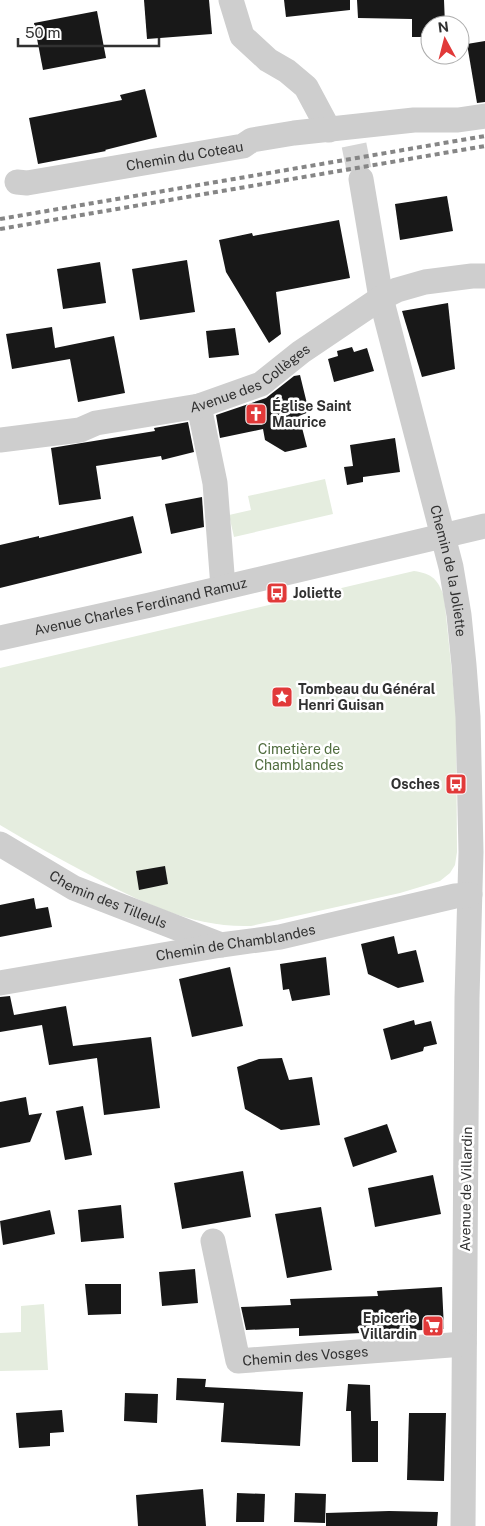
<svg xmlns="http://www.w3.org/2000/svg" width="485" height="1526" font-family="'Public Sans',sans-serif">
	<rect width="100%" height="100%" fill="#fff"/>
	<!-- green -->
	<g fill="#e5eddf">
		<polygon points="325,479 333,514 234,537 229,515 251,510 248,496"/>
		<path d="M414 571C433 574 437 579 444 596L456 713 457 852 455 865 450 873 440 881 400 893 251 926C192 928 141 902 90 875 60 859 30 843 0 825V668Z"/>
		<polygon points="44,1304 48,1370 0,1371 0,1333 21,1332 21,1306"/>
	</g>
	<!-- building -->
	<g fill="#181818">
		<polygon points="144,0 209,0 212,34 147,39"/>
		<polygon points="284,0 350,0 350,10 286,17"/>
		<polygon points="357,0 444,0 445,25 430,25 430,37 412,37 412,19 358,18"/>
		<polygon points="97,11 106,58 43,70 34,23"/>
		<polygon points="485,41 485,102 477,103 467,44"/>
		<polygon points="145,89 157,137 105,150 106,151 38,164 29,118 122,100 120,95"/>
		<polygon points="447,196 453,231 400,240 395,204"/>
		<polygon points="339,220 350,278 276,292 281,334 269,343 226,272 219,240 252,233 253,236"/>
		<polygon points="187,260 195,312 140,320 132,269"/>
		<polygon points="100,262 106,303 63,309 57,269"/>
		<polygon points="448,303 455,369 422,377 402,311"/>
		<polygon points="52,327 55,348 114,336 125,393 78,402 70,359 12,369 6,334"/>
		<polygon points="235,328 239,355 209,358 206,331"/>
		<polygon points="352,347 354,352 367,348 374,371 334,382 328,359 338,356 337,351"/>
		<polygon points="300,375 309,412 299,416 307,447 285,452 265,440 263,429 220,438 216,415 266,398 294,376"/>
		<polygon points="188,422 194,452 162,460 161,456 96,466 101,499 59,505 51,448 155,431 154,428"/>
		<polygon points="395,438 400,472 363,477 363,482 347,485 344,467 353,466 350,445"/>
		<polygon points="202,497 204,527 171,534 165,504"/>
		<polygon points="133,516 142,553 0,588 0,545 39,536 39,538"/>
		<polygon points="165,866 168,884 139,890 136,871"/>
		<polygon points="34,898 36,909 48,907 52,927 0,937 0,905"/>
		<polygon points="394,936 398,954 416,950 424,982 398,988 368,974 361,944"/>
		<polygon points="326,957 330,995 292,1001 289,989 283,990 280,964"/>
		<polygon points="230,967 243,1026 192,1037 179,979"/>
		<polygon points="10,996 14,1015 66,1006 73,1046 151,1037 160,1108 104,1115 97,1058 49,1065 42,1025 0,1032 0,997"/>
		<polygon points="414,1020 415,1025 431,1021 437,1044 424,1047 423,1051 391,1060 383,1029"/>
		<polygon points="282,1058 289,1080 312,1077 320,1125 281,1130 245,1109 237,1067 259,1059"/>
		<polygon points="26,1097 29,1115 42,1113 30,1142 0,1148 0,1102"/>
		<polygon points="83,1106 92,1155 65,1160 56,1111"/>
		<polygon points="387,1124 397,1152 353,1167 344,1138"/>
		<polygon points="243,1171 251,1217 182,1229 174,1183"/>
		<polygon points="433,1175 441,1214 375,1227 368,1188"/>
		<polygon points="121,1205 124,1238 81,1242 78,1210"/>
		<polygon points="321,1207 332,1270 287,1278 275,1214"/>
		<polygon points="50,1210 55,1234 3,1245 0,1221"/>
		<polygon points="195,1269 198,1303 162,1306 159,1272"/>
		<polygon points="85,1284 121,1284 121,1314 88,1315"/>
		<polygon points="442,1287 444,1329 299,1336 299,1328 246,1330 241,1307 291,1305 290,1299 378,1296 377,1291"/>
		<polygon points="177,1378 206,1379 205,1387 303,1392 300,1446 221,1442 224,1403 176,1400"/>
		<polygon points="348,1384 370,1385 371,1421 378,1421 378,1462 352,1462 351,1411 346,1411"/>
		<polygon points="125,1393 158,1394 157,1423 124,1421"/>
		<polygon points="62,1410 64,1432 50,1433 50,1446 19,1448 16,1413"/>
		<polygon points="409,1413 446,1413 444,1481 407,1480"/>
		<polygon points="203,1489 206,1526 138,1526 136,1495"/>
		<polygon points="237,1493 265,1494 264,1522 236,1522"/>
		<polygon points="295,1493 326,1494 325,1523 294,1522"/>
		<polygon points="389,1511 438,1512 437,1526 326,1526 326,1513"/>
	</g>
	<g fill="none" stroke-linecap="round" stroke-linejoin="round">
		<!-- minor-tunnel -->
		<polyline stroke="#d6d6d6" stroke-width="25" stroke-dasharray="25 12" stroke-linecap="butt" points="354,145 361,179"/>
		<!-- minor -->
		<g stroke="#cecece" stroke-width="25">
			<polyline points="231,0 242,36 268,60 287,71 306,87 329,130"/>
			<path id="s1" d="M361 179 381 298 451 567 459 615 464 665 468 717 471 852 467 998 463 1526"/>
			<path id="s2" d="M17 182 27 183 243 146 252 140 294 133 414 120H458L485 116"/>
			<polyline points="199,406 215,483 223,587"/>
			<path id="s3" d="M0 440 80 430 96 423 199 406 261 384 301 352 381 298 397 290 425 282 472 276H485"/>
			<path id="s4" d="M0 638 150 605 485 526"/>
			<path id="s5" d="M0 844 74 888 221 945"/>
			<path id="s6" d="M0 983 221 945 280 937 455 896 470 895"/>
			<path id="s7" d="M213 1241 238 1361 464 1344"/>
		</g>
		<!-- rail -->
		<g stroke="#868686" stroke-width="4" stroke-dasharray="5 4" stroke-linecap="butt">
			<polyline points="0,219 485,136"/>
			<polyline points="0,229 485,146"/>
		</g>
	</g>
	<!-- icons -->
	<defs>
		<g id="church-square" transform="scale(1.125)"><rect x="-9" y="-9" width="18" height="18" rx="4" fill="#e13939" stroke="#fff"/><path d="M-1.2-6h2.4v3.5h3.3v2.4h-3.3V6h-2.4V-.1h-3.3v-2.4h3.3Z" fill="#fff"/></g>
		<g id="bus-square" transform="scale(1.125)"><rect x="-9" y="-9" width="18" height="18" rx="4" fill="#e13939" stroke="#fff"/><path d="M-5-6H5V4H4V6H2V4H-2V6H-4V4H-5ZM-3.5-4V0h7V-4ZM-3.5 1.2v1.5H-2V1.2ZM2 1.2v1.5H3.5V1.2Z" fill="#fff"/></g>
		<g id="sight-square" transform="scale(1.125)"><rect x="-9" y="-9" width="18" height="18" rx="4" fill="#e13939" stroke="#fff"/><path d="M0-6L1.8-2.2L6-1.7L2.9 1.2L3.7 5.4L0 3.3L-3.7 5.4L-2.9 1.2L-6-1.7L-1.8-2.2Z" fill="#fff"/></g>
		<g id="supermarket-square" transform="scale(1.125)"><rect x="-9" y="-9" width="18" height="18" rx="4" fill="#e13939" stroke="#fff"/><path d="M-6-5.5h2.5l.6 2H6L4.5 2H-2.5L-4.4-4H-6ZM-1.5 3.2a1.3 1.3 0 1 0 .1 0ZM3 3.2a1.3 1.3 0 1 0 .1 0Z" fill="#fff"/></g>
	</defs>
	<g fill-rule="evenodd">
		<use href="#church-square" x="256" y="414"/>
		<use href="#bus-square" x="277" y="593"/>
		<use href="#sight-square" x="282" y="697"/>
		<use href="#bus-square" x="456" y="784"/>
		<use href="#supermarket-square" x="433" y="1326"/>
	</g>
	<g text-anchor="middle" dominant-baseline="central" stroke-width="5" stroke-linejoin="round" paint-order="stroke">
		<!-- street labels -->
		<g font-size="14" fill="#313131" stroke="#fff">
			<text stroke="none"><textPath href="#s2" startOffset="170">Chemin du Coteau</textPath></text>
			<text stroke="none"><textPath href="#s3" startOffset="261">Avenue des Collèges</textPath></text>
			<text stroke="none"><textPath href="#s1" startOffset="402">Chemin de la Joliette</textPath></text>
			<text stroke="none"><textPath href="#s4" startOffset="144">Avenue Charles Ferdinand Ramuz</textPath></text>
			<text stroke="none"><textPath href="#s5" startOffset="122">Chemin des Tilleuls</textPath></text>
			<text stroke="none"><textPath href="#s6" startOffset="239">Chemin de Chamblandes</textPath></text>
			<text transform="translate(466 1189) rotate(-89)">Avenue de Villardin</text>
			<text stroke="none"><textPath href="#s7" startOffset="190">Chemin des Vosges</textPath></text>
		</g>
		<!-- poi labels -->
		<g font-size="14" font-weight="bold" fill="#313131" stroke="#fff" text-anchor="start">
			<text x="272" y="406">Église Saint<tspan x="272" dy="16">Maurice</tspan></text>
			<text x="293" y="593">Joliette</text>
			<text x="298" y="689">Tombeau du Général<tspan x="298" dy="16">Henri Guisan</tspan></text>
			<text x="440" y="784" text-anchor="end">Osches</text>
			<text x="417" y="1318" text-anchor="end">Epicerie<tspan x="417" dy="16">Villardin</tspan></text>
		</g>
		<!-- park labels -->
		<g font-size="14" fill="#506c3e" stroke="#fff">
			<text x="299" y="749">Cimetière de<tspan x="299" dy="16">Chamblandes</tspan></text>
		</g>
	</g>
	<!-- north arrow -->
	<g transform="translate(445 40) rotate(353)"><circle r="24" fill="#ffffff" stroke="#adadad"/>
	<path d="M0-4L9 19L0 12L-9 19Z" fill="#e13939"/>
	<text y="-8" font-size="14" font-weight="bold" text-anchor="middle" fill="#313131">N</text>
	</g>
	<!-- scale -->
	<path d="M18 38v8h141v-8" fill="none" stroke="#313131" stroke-width="2.5"/>
	<text x="25" y="38" font-size="15" fill="#313131" stroke="#ffffff" stroke-width="4" paint-order="stroke">50 m</text>
</svg>
